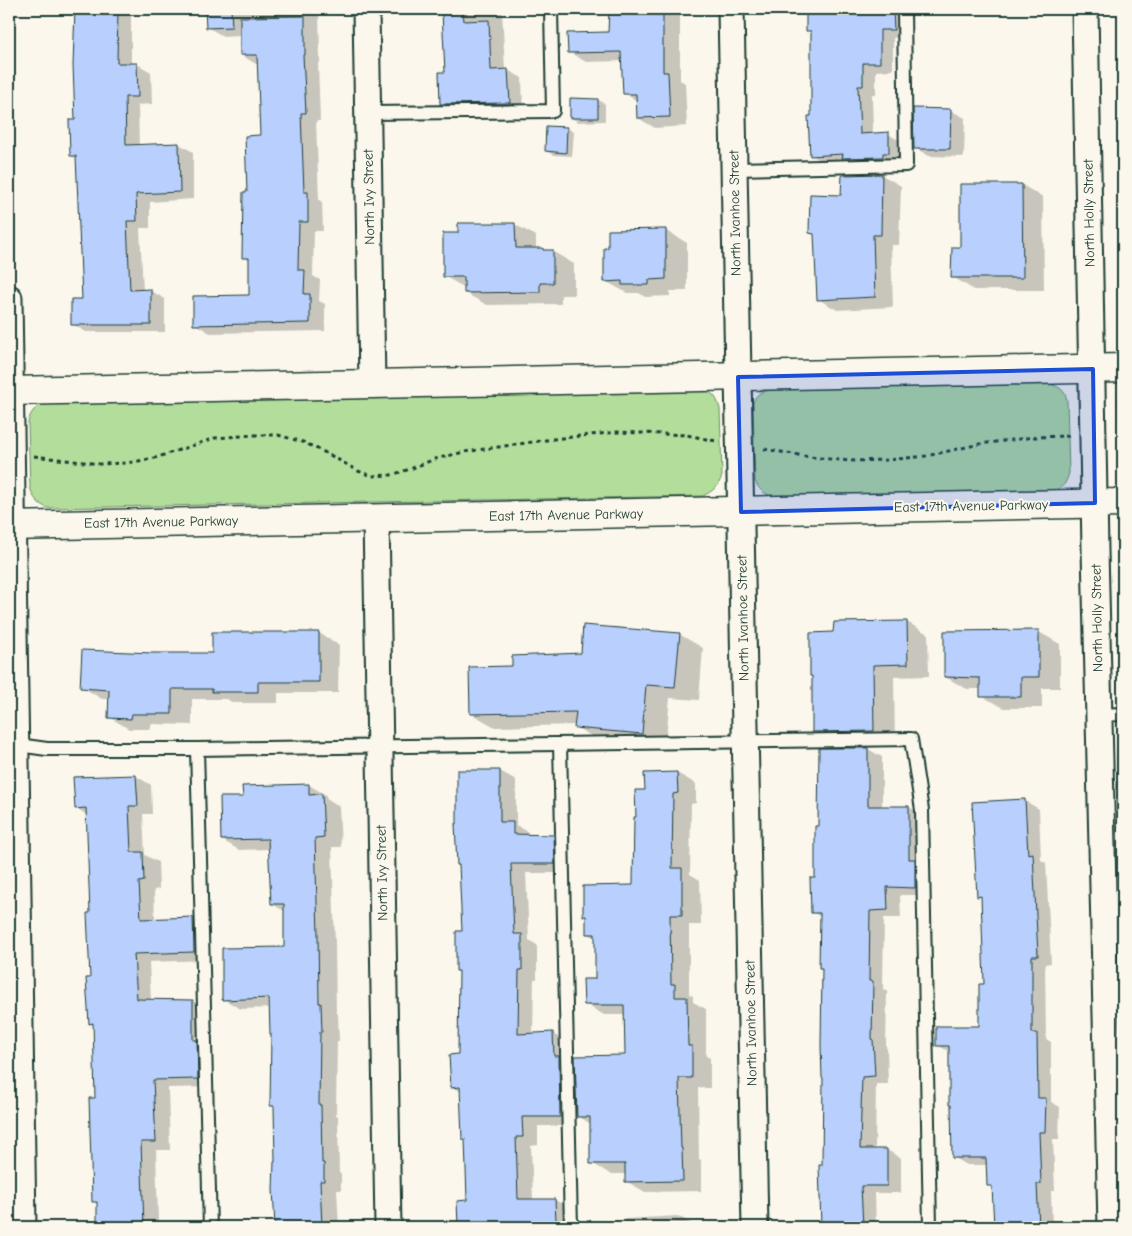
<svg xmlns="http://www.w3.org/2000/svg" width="1132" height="1236" font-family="'Comic Neue',sans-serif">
	<rect width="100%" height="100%" fill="#fbf7ec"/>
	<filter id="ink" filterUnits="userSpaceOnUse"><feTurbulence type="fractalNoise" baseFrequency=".02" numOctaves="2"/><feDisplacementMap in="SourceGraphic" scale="10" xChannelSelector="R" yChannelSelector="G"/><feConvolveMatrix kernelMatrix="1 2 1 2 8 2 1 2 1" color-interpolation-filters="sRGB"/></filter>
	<g filter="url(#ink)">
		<!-- green -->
		<g fill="#b2dd9b" stroke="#688d68">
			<path d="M1049 384C1060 387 1064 389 1067 400L1069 473C1066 483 1064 487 1054 491L772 496C762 493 759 489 755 481L753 403C757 392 761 392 772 390Z"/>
			<polygon points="1123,388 1123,479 1120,472 1118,400 1120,391"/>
			<path d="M701 389C714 393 716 396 720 409L722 476C718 487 713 491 703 496L47 508C37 503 33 498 30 487L28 423C30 413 34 408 43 404Z"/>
		</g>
		<!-- shadow -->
		<g fill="#0003">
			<polygon points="76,9 131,9 131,64 137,64 151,72 152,104 138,105 139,145 179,144 193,152 193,199 150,202 150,228 140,228 143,291 151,291 165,299 165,332 86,332 72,324 83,301 77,159 72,156 76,121 74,65"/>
			<polygon points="206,9 319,9 320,63 318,63 320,121 316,121 319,200 322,202 323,231 314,231 313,276 320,280 319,301 325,304 325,331 210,333 195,324 250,296 251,261 243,257 248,193 261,137 258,64 256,64 241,55 241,35 223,36 207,27"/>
			<polygon points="443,9 502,9 505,70 508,70 522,78 523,111 456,112 441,103 446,73"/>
			<polygon points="610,9 680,9 680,80 685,83 687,126 655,128 638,118 637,101 624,93 623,61 586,62 569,52 610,33"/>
			<polygon points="807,9 893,9 906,17 907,37 893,38 893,70 876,71 876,94 872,94 873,134 888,134 902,142 903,160 825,163 811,155 812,33 807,30"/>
			<polygon points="572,100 598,100 605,104 605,121 578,122 572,118"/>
			<polygon points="950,110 965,118 964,157 929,156 915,148"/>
			<polygon points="547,128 567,128 574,132 572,156 553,155 546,151"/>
			<polygon points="882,175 901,186 899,245 891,245 893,307 837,310 818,299 816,236 810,233 842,196"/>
			<polygon points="1022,185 1043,197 1044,290 974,290 953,277 962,248"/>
			<polygon points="514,224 536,236 536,249 542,249 546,251 552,251 574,264 574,295 561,295 561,304 487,305 465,293 465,288 444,276 459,234"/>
			<polygon points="665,230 687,243 687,291 670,291 670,296 645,297 639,293 627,293 605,281"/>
			<polygon points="907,622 928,634 929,676 894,677 895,743 834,744 813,732 813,676 835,634"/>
			<polygon points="1039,632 1060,644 1060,688 1042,688 1042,708 1003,708 982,696 982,689 967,689 945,677"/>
			<polygon points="319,633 339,645 338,693 278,693 278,703 233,703 227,699 192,699 192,725 151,724 151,729 129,729 109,717 110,699 102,699 82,687 153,654 213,654"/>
			<polygon points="679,634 703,648 699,700 670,698 665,747 600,741 576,727 576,725 495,727 472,714 513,667"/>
			<polygon points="868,749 882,757 882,807 909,807 923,815 929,895 900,895 901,918 884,918 883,989 887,991 886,1048 887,1048 888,1084 876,1084 875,1150 887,1150 901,1158 901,1193 875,1193 876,1227 822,1227 820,1166 823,1166 823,969 820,968 821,917 812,912 816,879 820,827"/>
			<polygon points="500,771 516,780 516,825 528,832 528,836 554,836 570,845 570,873 526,873 529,940 537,945 537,979 534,979 533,1034 553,1034 569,1043 570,1064 577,1068 627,1056 626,1015 604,1015 585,1004 596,980 597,939 587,933 587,917 585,916 634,886 637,818 646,791 677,773 696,784 696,803 691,804 690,874 700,880 701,925 689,925 689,994 693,996 693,1002 706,1009 706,1056 710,1058 710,1088 698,1088 699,1159 701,1160 701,1191 645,1192 626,1181 626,1174 610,1174 592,1163 591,1124 576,1115 576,1126 538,1126 538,1145 531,1146 533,1200 555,1200 571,1209 571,1227 459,1227 459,1202 468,1202 466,1140 464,1138 462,1092 452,1087 459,1055 463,932"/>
			<polygon points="136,776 151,785 152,814 143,814 145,855 158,862 159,889 154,890 155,919 193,918 208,927 209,960 149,962 151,1001 193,1001 208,1010 208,1048 212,1050 213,1087 168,1088 170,1150 156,1150 158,1220 165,1224 165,1227 98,1227 98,1204 94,1201 96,1099 95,1026 90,1023 92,979 92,914 87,815 76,808 75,778"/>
			<polygon points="309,785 326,795 326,798 339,806 341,847 332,847 335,944 336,1012 338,1014 339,1041 337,1041 336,1115 338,1116 339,1173 341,1174 341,1190 337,1190 339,1227 276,1227 274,1189 277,1163 275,1108 272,1106 273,1034 271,1008 241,1009 223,999 286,948 286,912 272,904 270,849 239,850 222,840 244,798"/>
			<polygon points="1025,801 1039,809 1041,860 1046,863 1051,963 1045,964 1046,1039 1051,1042 1051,1102 1060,1107 1059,1139 1053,1139 1055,1191 1051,1191 1052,1227 995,1227 993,1188 988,1185 987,1165 967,1165 953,1157 950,1052 937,1045 981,1028 985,986 982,898 978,896"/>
			<polygon points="678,1216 692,1224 692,1227 626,1227 625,1219"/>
		</g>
		<!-- building -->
		<g fill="#b9cffe" stroke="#1f3d34">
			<polygon points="75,9 118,9 117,63 137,63 138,97 125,97 126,145 179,143 180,192 136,194 137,221 127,221 130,290 151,289 151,325 71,325 71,299 82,299 76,156 70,156 69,120 75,120 73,65"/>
			<polygon points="205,9 231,9 232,27 206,28"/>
			<polygon points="609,9 663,9 663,72 668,72 670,117 637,118 636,94 623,94 621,52 568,53 567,33 608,32"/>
			<polygon points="806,9 893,9 894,30 880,30 880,63 863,63 863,86 858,86 860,134 889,132 889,153 883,153 883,157 842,158 843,154 810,156 808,116 811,116 811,31 806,31"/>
			<polygon points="463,11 464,21 489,20 491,70 508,69 510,103 440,104 439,72 445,72 442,12"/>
			<polygon points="305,16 305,55 303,55 306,113 301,113 304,192 308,192 308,222 299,222 298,270 305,270 304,294 310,294 310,323 193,325 193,296 249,295 249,258 242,258 243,192 247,192 245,136 260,135 257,55 240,55 240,17"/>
			<polygon points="570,98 598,99 598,118 570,118"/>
			<polygon points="913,108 951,109 950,149 914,149"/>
			<polygon points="546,126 567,127 566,153 545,151"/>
			<polygon points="882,174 881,235 873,235 875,297 817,300 814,234 809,233 810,194 841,195 842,175"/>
			<polygon points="960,184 1022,184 1023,278 951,278 952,247 960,247"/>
			<polygon points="458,223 515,223 516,248 543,248 543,250 553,250 553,283 540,283 540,292 464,293 464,277 443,277 443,233 458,233"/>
			<polygon points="666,229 666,279 649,280 649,285 622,285 622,281 604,282 604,248 608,248 608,230"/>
			<polygon points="907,621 908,664 873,665 874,731 812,732 812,676 810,676 810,633 833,632 834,622"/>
			<polygon points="583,625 680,633 675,687 646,685 642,734 574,728 576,712 470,714 469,667 512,666 512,656 581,653"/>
			<polygon points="1039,630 1039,677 1021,677 1021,697 980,697 980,678 944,677 944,631"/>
			<polygon points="212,632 319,632 319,682 258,682 258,692 212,692 212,689 172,689 172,714 132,714 131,719 108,718 109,690 80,688 82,650 153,653 212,653"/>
			<polygon points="819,748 868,748 868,806 909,806 909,859 915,859 915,888 887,887 888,910 870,911 869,981 873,981 872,1039 873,1039 875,1076 862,1077 860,1149 887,1149 887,1186 861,1186 863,1227 821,1227 819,1165 822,1165 823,1078 822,1078 821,1046 822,968 819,968 820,913 811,913 810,878 815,878 815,826 818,826"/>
			<polygon points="457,770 500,770 500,822 513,822 513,834 554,835 555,864 511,864 514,934 522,934 522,970 519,970 518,1034 553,1032 554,1056 559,1056 560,1117 522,1117 523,1137 516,1137 518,1199 555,1199 556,1221 507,1222 507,1227 458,1227 457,1201 467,1200 465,1139 462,1139 460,1087 451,1088 449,1055 458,1054 459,971 456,971 456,931 462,931 459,865 457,865 455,824 457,824"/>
			<polygon points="677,772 678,793 673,794 672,868 682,868 682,915 670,915 671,984 675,984 675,997 687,997 688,1046 692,1046 692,1078 679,1078 681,1148 682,1148 683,1181 625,1182 625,1164 590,1164 590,1117 577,1117 575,1056 625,1055 624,1005 584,1005 583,979 595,979 595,934 586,934 586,916 583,916 583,886 633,885 634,817 636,817 635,790 645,790 644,773"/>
			<polygon points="136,775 138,806 129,806 131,852 143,852 144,881 139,882 141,919 193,917 194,952 134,954 137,999 193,1000 193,1040 197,1040 198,1079 153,1080 156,1142 141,1142 144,1227 97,1227 97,1202 92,1202 91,1163 89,1098 95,1098 93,1023 89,1024 86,978 90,978 87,913 90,913 86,808 75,809 73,777"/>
			<polygon points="309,784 309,795 322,794 324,837 315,838 318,934 319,1003 321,1003 322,1032 320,1032 319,1105 321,1105 322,1163 324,1163 324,1181 320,1181 322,1227 275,1227 273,1189 274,1162 275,1162 274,1106 270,1106 271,1034 270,1034 269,998 222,1000 222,948 284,947 284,904 271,904 268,839 221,840 220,797 243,797 242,786"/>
			<polygon points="1025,799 1028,854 1033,853 1038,956 1032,956 1032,1033 1037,1033 1038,1098 1046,1098 1045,1132 1039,1132 1041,1184 1037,1184 1039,1227 994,1227 992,1186 987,1186 986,1158 952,1158 951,1105 949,1105 949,1046 936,1046 936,1026 979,1026 979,984 984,984 981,896 977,897 972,802"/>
		</g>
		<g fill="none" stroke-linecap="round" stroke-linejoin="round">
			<!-- service casing -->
			<g stroke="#1f3d34" stroke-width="16">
				<g id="service">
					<polyline points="368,113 553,111 551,9"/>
					<polyline points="734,169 906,165 904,9"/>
					<polyline points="1099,715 1123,714"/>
					<polyline points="11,744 47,749 197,749 911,739 922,810 930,1227"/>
					<polyline points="560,744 571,1227"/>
					<polyline points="197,749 210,1227"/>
				</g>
			</g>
			<!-- minor casing -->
			<g stroke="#1f3d34" stroke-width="29">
				<g id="minor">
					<polyline points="366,9 372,384"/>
					<path d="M731 9C739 415 746 821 755 1227"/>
					<polyline points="1085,9 1095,550 1111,1227"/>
					<polyline points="9,298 23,1227"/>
					<polyline points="376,518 388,1227"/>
				</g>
			</g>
			<!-- secondary casing -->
			<g stroke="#1f3d34" stroke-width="31">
				<g id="secondary">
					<polyline points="9,391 372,384 1123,368"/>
					<polyline points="9,526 1123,503"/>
				</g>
			</g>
			<!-- path -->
			<g stroke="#1f3d34" stroke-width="3" stroke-dasharray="4 4" stroke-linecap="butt">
				<polyline points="764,449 810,457 850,461 888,460 926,456 980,444 1034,437 1070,436"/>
				<polyline points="34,456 99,464 127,463 155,458 215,438 253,435 278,435 303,442 330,455 358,471 372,476 391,475 410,469 435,459 464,452 553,439 618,432 687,435 716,441"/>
			</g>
			<!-- service -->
			<use href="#service" stroke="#fbf7ec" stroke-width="12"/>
			<!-- minor -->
			<use href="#minor" stroke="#fbf7ec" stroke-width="25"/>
			<!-- secondary -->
			<use href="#secondary" stroke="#fbf7ec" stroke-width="28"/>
		</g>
	</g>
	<!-- marked area -->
	<path fill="#1d4ed8" fill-opacity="0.2" stroke="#1d4ed8" stroke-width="4" stroke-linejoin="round" d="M1093 369 1095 503 741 512 738 377Z"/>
	<g text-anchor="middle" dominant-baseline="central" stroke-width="4" stroke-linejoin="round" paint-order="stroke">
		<!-- street labels -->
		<g font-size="14" fill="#1f3d34" stroke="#fbf7ec">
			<text transform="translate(369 197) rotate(-91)">North Ivy Street</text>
			<text transform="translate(735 213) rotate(-91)">North Ivanhoe Street</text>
			<text transform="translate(1089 213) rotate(-91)">North Holly Street</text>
			<text transform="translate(971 506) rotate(-1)">East 17th Avenue Parkway</text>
			<text transform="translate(566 515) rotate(-1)">East 17th Avenue Parkway</text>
			<text transform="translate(161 522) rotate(-1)">East 17th Avenue Parkway</text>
			<text transform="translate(743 618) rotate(-91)">North Ivanhoe Street</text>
			<text transform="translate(1097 618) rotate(-91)">North Holly Street</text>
			<text transform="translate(382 873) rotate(-91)">North Ivy Street</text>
			<text transform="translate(751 1023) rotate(-91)">North Ivanhoe Street</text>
		</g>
	</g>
	<!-- margin -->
	<rect width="1132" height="1236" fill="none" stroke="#fbf7ec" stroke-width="30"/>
	<rect x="15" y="15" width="1102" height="1206" fill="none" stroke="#1f3d34" stroke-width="2" filter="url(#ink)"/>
</svg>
